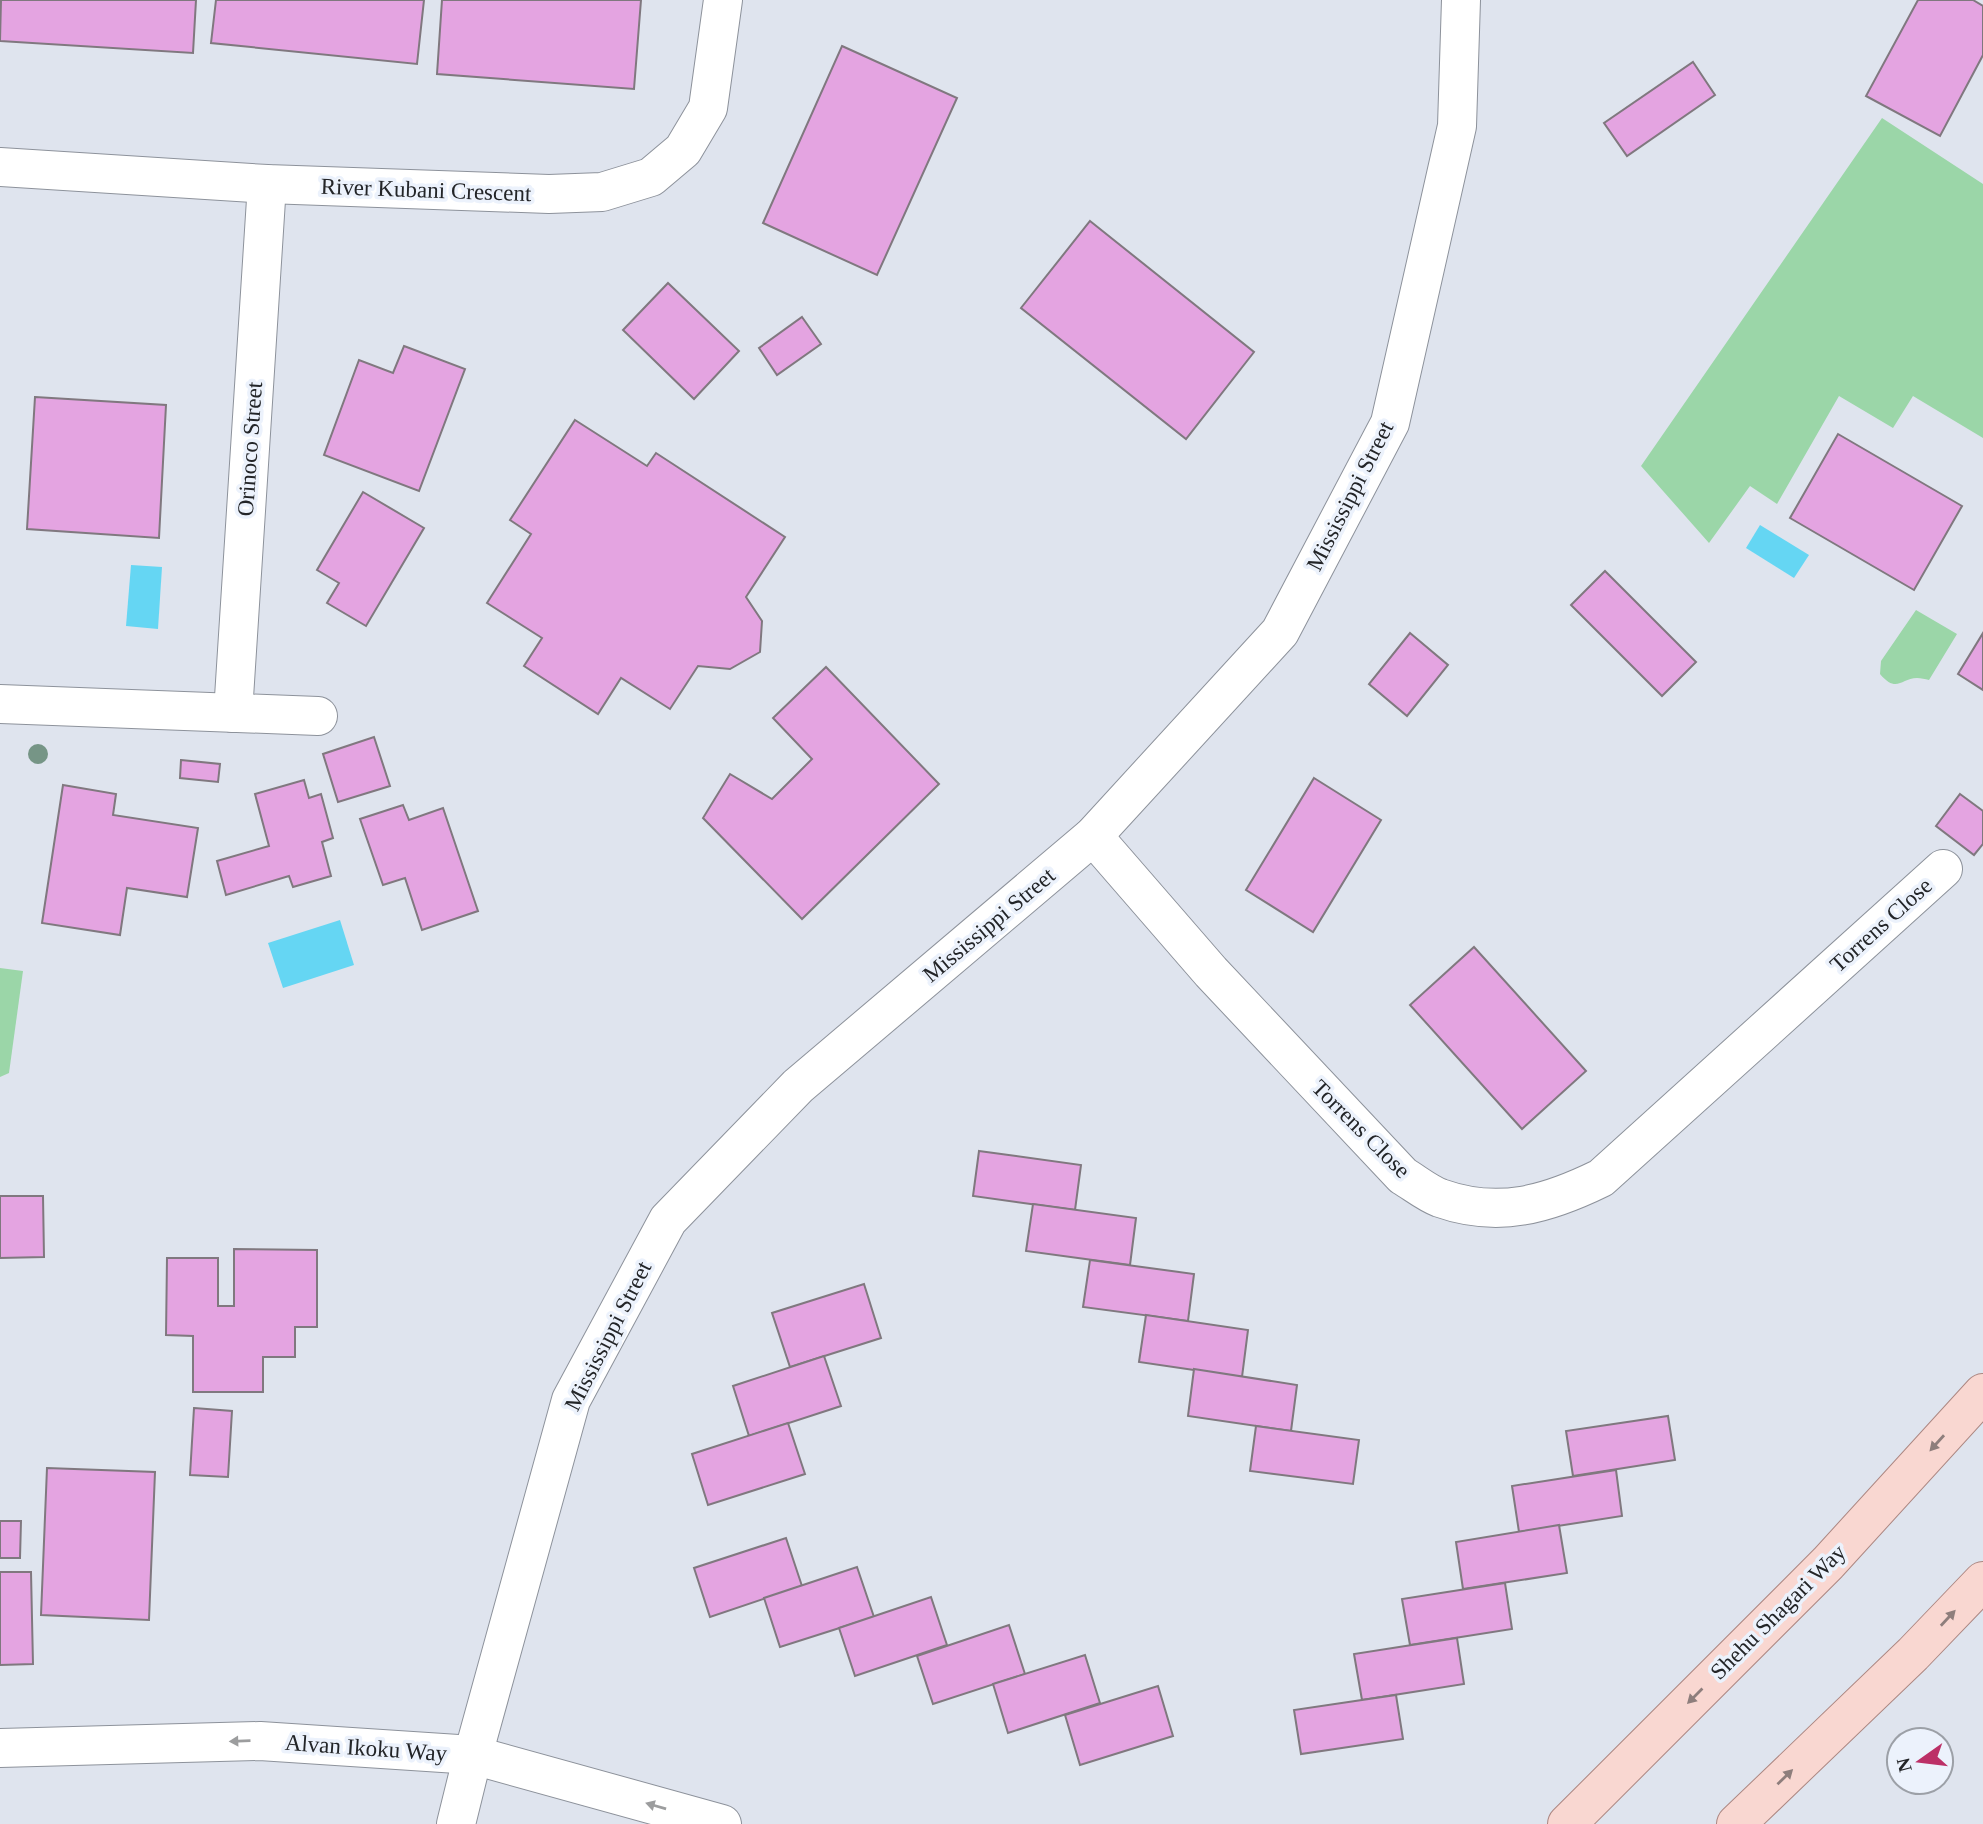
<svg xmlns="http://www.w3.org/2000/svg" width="1983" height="1824" font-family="'Times New Roman',serif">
	<rect width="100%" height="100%" fill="#dfe4ee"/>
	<!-- green -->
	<g fill="#9bd6a8">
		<polygon points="1882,118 1983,184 1983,438 1913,396 1893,428 1839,396 1777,504 1750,486 1709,543 1641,466"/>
		<path d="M1916 610 1957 634 1929 680C1925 679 1921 678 1917 678 1901 678 1897 694 1880 674L1881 661Z"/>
		<polygon points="0,968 23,971 9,1073 0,1077"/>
	</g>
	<!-- water -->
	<g fill="#65d6f3">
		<polygon points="1760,525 1809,555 1794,578 1746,548"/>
		<polygon points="131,565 162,567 158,629 126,626"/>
		<polygon points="340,920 354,965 283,988 268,943"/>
	</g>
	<!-- building -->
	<g fill="#e4a4e1" stroke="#80787f" stroke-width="2">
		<polygon points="1,0 196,0 193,53 0,41"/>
		<polygon points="216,0 424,0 417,64 211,43"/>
		<polygon points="442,0 641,0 634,89 437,74"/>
		<polygon points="1918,0 1973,0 1983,6 1983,55 1940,136 1866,96"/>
		<polygon points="842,46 957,98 877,275 763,223"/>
		<polygon points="1693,62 1715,95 1627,156 1604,123"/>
		<polygon points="1090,221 1254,352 1186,439 1021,308"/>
		<polygon points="668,283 739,351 694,399 623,330"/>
		<polygon points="802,317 821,344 777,375 759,348"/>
		<polygon points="404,346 465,369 419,491 324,455 359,360 393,373"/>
		<polygon points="35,397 166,405 159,538 27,529"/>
		<polygon points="575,420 647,466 656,453 785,537 746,597 762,621 760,652 730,669 698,666 670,709 621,678 598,714 524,666 542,638 487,603 531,534 510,520"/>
		<polygon points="1838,434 1962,506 1914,590 1790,518"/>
		<polygon points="363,492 424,528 366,626 327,603 339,583 317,570"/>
		<polygon points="1605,571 1696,662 1662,696 1571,605"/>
		<polygon points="1410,633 1448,665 1407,716 1369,684"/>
		<polygon points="1983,633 1983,690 1958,674"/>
		<polygon points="826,667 939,784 802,919 703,818 730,774 772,799 812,759 773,718"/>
		<polygon points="374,737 390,786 338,802 323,754"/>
		<polygon points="181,760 220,764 218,782 180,778"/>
		<polygon points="1314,778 1381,820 1313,932 1246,890"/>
		<polygon points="304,780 309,798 321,794 333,838 322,842 331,876 293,887 289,876 226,895 217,861 269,846 255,794"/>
		<polygon points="63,785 116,794 113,815 198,828 187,897 127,888 120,935 42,923"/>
		<polygon points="1960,794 1983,811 1983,844 1974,855 1936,826"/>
		<polygon points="403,805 409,820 443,808 478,911 422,930 405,878 383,885 360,819"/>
		<polygon points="1474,947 1586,1071 1522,1129 1410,1005"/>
		<polygon points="979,1151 1081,1165 1075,1210 973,1196"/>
		<polygon points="0,1196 43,1196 44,1257 0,1258"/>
		<polygon points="1033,1204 1136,1218 1130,1265 1026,1251"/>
		<polygon points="234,1249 317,1250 317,1327 295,1327 295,1357 263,1357 263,1392 193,1392 193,1336 166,1335 167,1258 218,1258 218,1306 234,1306"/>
		<polygon points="1090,1260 1194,1274 1188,1321 1083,1307"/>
		<polygon points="864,1284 881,1338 790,1367 772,1313"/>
		<polygon points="1146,1315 1248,1330 1242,1377 1139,1362"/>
		<polygon points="824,1356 841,1406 749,1436 733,1386"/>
		<polygon points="1194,1369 1297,1385 1291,1431 1188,1416"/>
		<polygon points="194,1408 232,1411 228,1477 190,1475"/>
		<polygon points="1668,1416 1675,1460 1573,1476 1566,1431"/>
		<polygon points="788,1423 805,1474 708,1505 692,1454"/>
		<polygon points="1256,1426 1359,1440 1353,1484 1250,1471"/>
		<polygon points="47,1468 155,1472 149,1620 41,1615"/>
		<polygon points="1616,1470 1622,1516 1519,1532 1512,1486"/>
		<polygon points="0,1521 21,1521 20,1558 0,1558"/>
		<polygon points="1559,1525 1567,1573 1463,1589 1456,1542"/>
		<polygon points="786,1538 802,1586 710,1617 694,1568"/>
		<polygon points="857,1567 874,1617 780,1647 764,1598"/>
		<polygon points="0,1572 31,1572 33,1664 0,1665"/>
		<polygon points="1505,1583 1512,1629 1410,1645 1402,1599"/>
		<polygon points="931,1597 947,1645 855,1676 839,1628"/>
		<polygon points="1009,1625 1025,1674 933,1704 917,1656"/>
		<polygon points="1457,1638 1464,1684 1362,1700 1354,1654"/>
		<polygon points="1085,1655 1100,1703 1008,1733 993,1684"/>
		<polygon points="1158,1686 1173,1736 1080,1765 1065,1715"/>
		<polygon points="1396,1695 1403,1739 1301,1754 1294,1710"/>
	</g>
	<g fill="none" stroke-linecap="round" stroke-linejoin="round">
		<!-- minor casing -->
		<g stroke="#8d929b" stroke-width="40">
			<g id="minor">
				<polyline points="0,167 267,184 549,194 602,192 651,177 683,150 708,108 723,0"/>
				<polyline points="0,704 318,716"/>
				<polyline points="233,713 267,184"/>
				<path d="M1093 836 1211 972 1403 1176C1415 1183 1427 1193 1440 1198 1499 1219 1548 1204 1601 1178L1943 869"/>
				<polyline points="0,1748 260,1741 473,1755 722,1824"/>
				<polyline points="456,1824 473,1755 571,1400 668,1220 798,1086 1093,836 1280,632 1390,423 1457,126 1461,0"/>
			</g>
		</g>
		<!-- major casing -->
		<g stroke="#ac8782" stroke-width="40">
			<g id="major">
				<polyline points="1567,1824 1828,1563 1983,1393"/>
				<polyline points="1736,1824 1913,1654 1983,1581"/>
			</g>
		</g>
		<!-- minor -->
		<use href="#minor" stroke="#fff" stroke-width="38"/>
		<!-- major -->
		<use href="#major" stroke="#f9d7d1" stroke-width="38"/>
	</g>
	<!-- trees -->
	<circle fill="#769586" cx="38" cy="754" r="10"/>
	<!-- one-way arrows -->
	<defs><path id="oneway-solid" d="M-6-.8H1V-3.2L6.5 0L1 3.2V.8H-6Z" transform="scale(1.75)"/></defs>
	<g fill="#8e7e7c">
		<use href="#oneway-solid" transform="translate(1937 1443) rotate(132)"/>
		<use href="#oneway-solid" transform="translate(1948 1618) rotate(-47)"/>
		<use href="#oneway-solid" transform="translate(1695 1696) rotate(135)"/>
		<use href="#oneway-solid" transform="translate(1785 1777) rotate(-44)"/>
	</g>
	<g fill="#9c9d9e">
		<use href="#oneway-solid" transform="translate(240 1741) rotate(178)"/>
		<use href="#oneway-solid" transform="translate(656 1806) rotate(-164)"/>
	</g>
	<g text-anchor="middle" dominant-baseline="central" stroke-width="7" stroke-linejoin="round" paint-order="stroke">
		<!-- street labels -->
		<g font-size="23" fill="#232528" stroke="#ecf2fc">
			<text transform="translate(426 190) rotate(2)">River Kubani Crescent</text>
			<text transform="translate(250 449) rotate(-86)">Orinoco Street</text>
			<text transform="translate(1350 496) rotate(-63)">Mississippi Street</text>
			<text transform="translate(989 925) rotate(-40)">Mississippi Street</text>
			<text transform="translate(1881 925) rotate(-42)">Torrens Close</text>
			<text transform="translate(1361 1129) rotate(45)">Torrens Close</text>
			<text transform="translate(608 1336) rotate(-63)">Mississippi Street</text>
			<text transform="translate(1778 1612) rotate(-45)">Shehu Shagari Way</text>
			<text transform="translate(366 1748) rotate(4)">Alvan Ikoku Way</text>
		</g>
	</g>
	<!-- north arrow -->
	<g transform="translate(1920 1761) rotate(256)"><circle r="33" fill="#ecf2fc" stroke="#9ca0a7" stroke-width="2"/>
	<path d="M0-5L12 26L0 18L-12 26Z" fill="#bc3067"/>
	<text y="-10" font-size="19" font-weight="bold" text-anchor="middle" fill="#232528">N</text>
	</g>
</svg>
